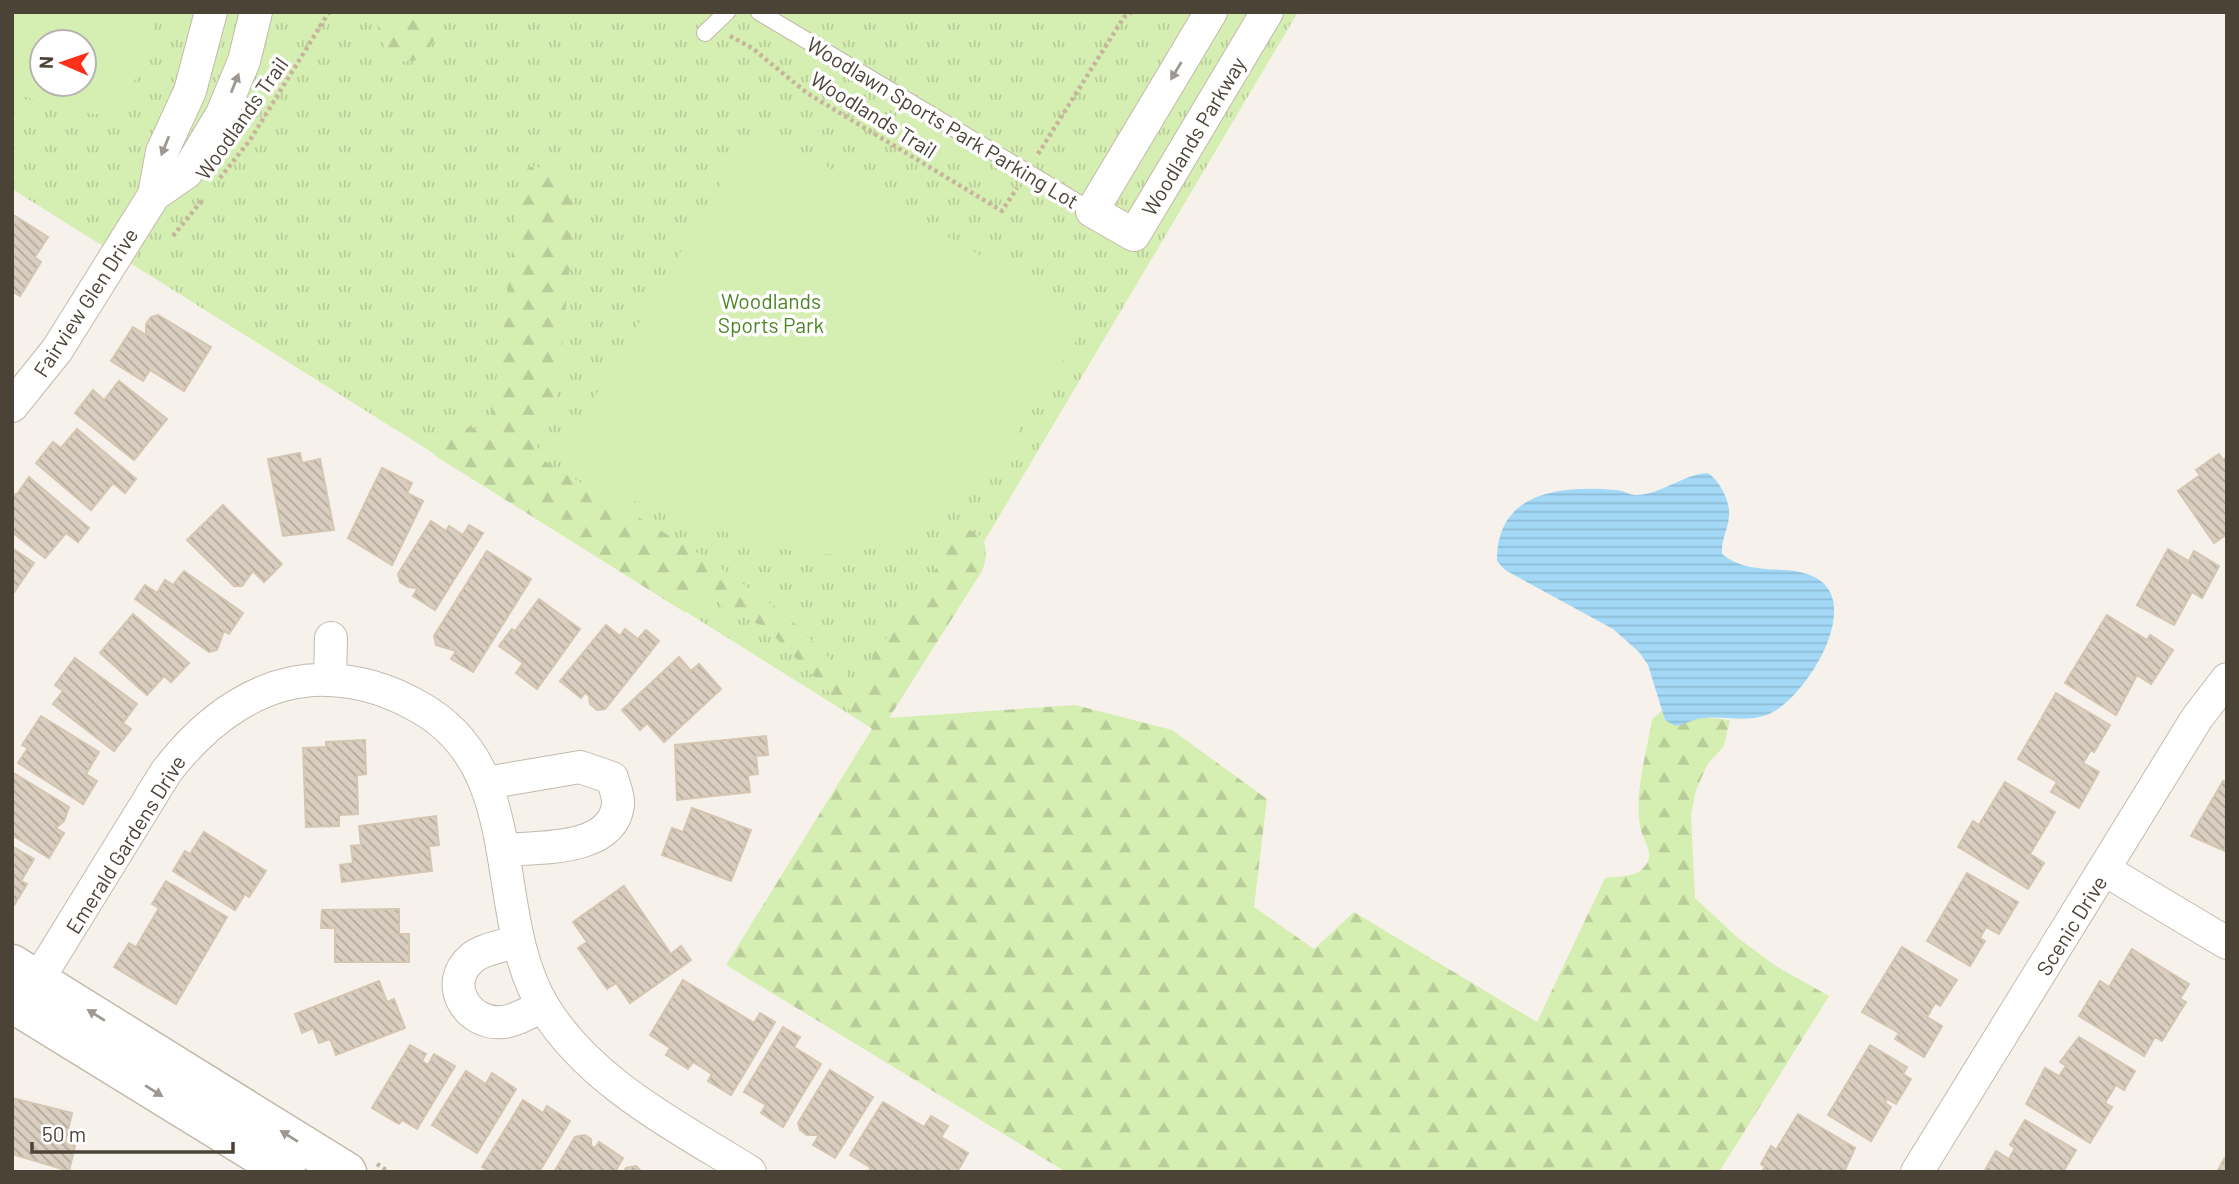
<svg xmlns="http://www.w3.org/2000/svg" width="2239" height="1184" font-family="Barlow,sans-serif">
	<defs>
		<pattern id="grass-tufts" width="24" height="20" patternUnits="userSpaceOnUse" patternTransform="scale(1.75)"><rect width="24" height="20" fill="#d5eeb1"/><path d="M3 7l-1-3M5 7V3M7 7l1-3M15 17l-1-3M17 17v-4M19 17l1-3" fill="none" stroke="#b8cd99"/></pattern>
		<pattern id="forest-firs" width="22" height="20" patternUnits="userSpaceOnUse" patternTransform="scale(1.75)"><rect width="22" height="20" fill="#d5eeb1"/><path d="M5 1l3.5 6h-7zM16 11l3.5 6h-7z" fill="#b8cd99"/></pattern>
		<pattern id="water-rules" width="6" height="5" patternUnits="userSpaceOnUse" patternTransform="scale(1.75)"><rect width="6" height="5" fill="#a3d9f7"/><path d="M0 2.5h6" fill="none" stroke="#8ebbd4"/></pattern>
		<pattern id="building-back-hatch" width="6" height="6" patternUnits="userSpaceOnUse" patternTransform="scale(1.75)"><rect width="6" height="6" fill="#d9cebf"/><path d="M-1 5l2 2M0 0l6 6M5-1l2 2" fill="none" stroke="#b2a99c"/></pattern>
	</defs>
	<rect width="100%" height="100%" fill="#f6f2eb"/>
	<!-- grass -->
	<path fill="url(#grass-tufts)" fill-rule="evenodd" d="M12 12H1298L873 729 12 189ZM42 42H84V84H42Z"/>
	<!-- forest -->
	<g fill="url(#forest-firs)">
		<path d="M378 12H438V34L421 60 396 62C383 47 375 33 378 12Z"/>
		<path d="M533 166C559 170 573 195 574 219L557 403C539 427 527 429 543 460L703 556 784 613 854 682 861 683 869 673 873 654 923 592 956 532 961 529C987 530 990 551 982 571L889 718 1075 705 1172 730 1267 799 1254 907 1314 949 1354 912 1537 1022 1605 878C1618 876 1636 878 1645 866 1656 853 1642 840 1640 826 1634 792 1647 752 1652 719L1662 711 1665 720 1704 717 1730 720 1724 746 1707 765 1696 790 1691 815 1695 898 1738 938 1776 966 1829 996 1719 1172H1066L726 965 872 729 835 698 766 628 723 607 709 590 686 613 434 455C432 442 434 431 446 423L485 430 492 425 493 415 489 398 498 373 520 185 527 169Z"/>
	</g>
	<!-- pitch -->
	<g fill="#d5eeb1" fill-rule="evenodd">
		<path d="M12 12H158L150 48 127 97 104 115 76 112 12 93ZM42 42H84V84H42Z"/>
		<polygon points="769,133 1090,319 1002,455 945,509 900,540 850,554 803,554 686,521 565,474 564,449 746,141"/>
	</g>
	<!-- water -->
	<path fill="url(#water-rules)" d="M1708 473C1719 480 1731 502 1729 516 1728 530 1721 539 1722 554 1754 580 1796 560 1822 582 1859 613 1803 700 1769 714 1748 723 1726 716 1705 718 1694 718 1685 725 1675 726L1665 720 1648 665 1639 652 1613 629 1505 570 1497 561C1496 492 1560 485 1615 490 1623 490 1629 495 1636 495 1661 495 1683 474 1708 473Z"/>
	<!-- building -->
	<g fill="url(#building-back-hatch)" stroke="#d5c5b1" stroke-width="2">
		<polygon points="12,214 48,237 35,257 41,262 20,296 12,291"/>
		<polygon points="158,315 211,347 184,391 150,370 143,381 111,361 133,327 146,335 146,324 151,317"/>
		<polygon points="119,381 167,419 134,460 75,413 93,390 104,400"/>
		<polygon points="77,429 136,479 125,493 113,483 91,510 36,463 53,442 61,448"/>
		<polygon points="300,453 302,463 320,459 334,530 283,536 268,459"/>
		<polygon points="2219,454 2223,460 2227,457 2227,534 2214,543 2178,491 2200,475 2196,470"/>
		<polygon points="382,468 412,483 407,493 423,501 392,565 348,538"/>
		<polygon points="29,477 89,528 78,542 66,533 45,558 12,532 12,495 17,494"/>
		<polygon points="223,505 282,564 264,582 253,571 242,586 234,586 187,540"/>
		<polygon points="431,521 446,531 449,526 463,535 469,525 483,533 435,610 413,596 418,588 408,587 400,582 398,574"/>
		<polygon points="12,548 34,563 12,595"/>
		<polygon points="2168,549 2189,561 2194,551 2219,566 2202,598 2192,592 2174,625 2137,605"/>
		<polygon points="487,551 531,579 473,672 451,659 456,651 436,645 434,636"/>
		<polygon points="184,571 243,613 229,634 224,631 217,650 209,652 135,599 145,585 157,593 165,580 173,585"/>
		<polygon points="539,599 580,629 537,689 516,673 523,663 499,646 512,629 515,631"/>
		<polygon points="133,614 189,663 171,682 164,676 147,695 100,653"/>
		<polygon points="2107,615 2147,640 2150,635 2173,650 2151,684 2137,675 2116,715 2065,683"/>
		<polygon points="606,625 620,636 625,629 638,639 646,630 659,641 605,709 597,710 590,704 589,696 585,693 581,698 560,681"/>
		<polygon points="679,657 691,671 699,664 721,689 664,742 647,723 640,730 622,710"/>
		<polygon points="75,658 137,704 123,723 131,729 114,751 53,704 63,691 55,685"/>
		<polygon points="2056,693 2110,725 2094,752 2091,750 2083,763 2099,772 2079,808 2051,792 2057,782 2018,759"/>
		<polygon points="41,716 99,752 86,774 97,781 83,804 18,763 28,748 22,745"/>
		<polygon points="766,736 768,755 756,756 758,774 748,775 750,792 677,800 675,745"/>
		<polygon points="365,740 366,774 357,775 358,814 339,815 339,826 306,827 303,748 326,747 326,742"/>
		<polygon points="12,772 69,807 64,821 56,828 64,833 49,858 12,835"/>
		<polygon points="2223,781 2227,783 2225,851 2191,836"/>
		<polygon points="2005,782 2055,812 2030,854 2044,863 2028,889 1958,847 1973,821 1979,825"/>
		<polygon points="692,808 751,830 731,881 662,855 672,828 683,832"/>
		<polygon points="436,816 439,845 429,846 432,871 342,882 340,865 353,863 351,846 361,845 359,826"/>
		<polygon points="204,832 266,871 249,897 245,894 235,910 173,871 185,851 190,854"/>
		<polygon points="12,846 34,859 21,881 27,884 13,907"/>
		<polygon points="1967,873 2018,902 1999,934 1986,927 1980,938 1985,941 1970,966 1927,941"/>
		<polygon points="166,881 227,917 176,1004 114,967 129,943 136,947 159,908 152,904"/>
		<polygon points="624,886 671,954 681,946 691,960 630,1003 616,983 607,989 578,948 587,942 573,922"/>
		<polygon points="399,909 399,934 409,934 409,962 335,962 335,928 321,928 322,910"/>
		<polygon points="1902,947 1957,980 1940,1006 1935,1003 1927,1017 1942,1026 1924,1057 1895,1039 1899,1033 1862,1012"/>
		<polygon points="2132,949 2189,984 2180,999 2186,1002 2162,1041 2155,1037 2144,1056 2079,1016 2100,981 2109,987"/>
		<polygon points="683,980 754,1023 760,1013 775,1022 731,1095 708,1081 712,1074 693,1062 688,1069 666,1055 670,1048 650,1035"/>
		<polygon points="379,981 387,1002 394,999 405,1028 336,1055 330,1039 319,1043 313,1028 302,1033 295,1014"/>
		<polygon points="783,1027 800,1037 794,1047 821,1064 783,1127 761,1113 766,1105 744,1092"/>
		<polygon points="2079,1037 2135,1071 2124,1090 2116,1085 2105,1103 2112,1107 2090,1143 2026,1104 2045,1068 2059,1076 2066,1066 2060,1062"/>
		<polygon points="410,1045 426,1054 422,1061 428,1065 434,1054 455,1066 417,1129 402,1120 399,1124 372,1108"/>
		<polygon points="1870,1045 1907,1067 1903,1074 1911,1079 1896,1104 1887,1099 1885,1103 1891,1107 1871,1141 1828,1115"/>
		<polygon points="830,1070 873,1097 835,1158 813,1145 819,1135 807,1135 800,1130 798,1123"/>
		<polygon points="466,1071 486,1084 492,1073 516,1089 477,1153 432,1125"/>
		<polygon points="12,1098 72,1113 65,1143 75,1146 69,1171 12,1154"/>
		<polygon points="523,1100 543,1113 547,1106 570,1121 539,1172 490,1172 482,1167"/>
		<polygon points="883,1102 924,1127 931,1116 948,1126 941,1137 968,1153 957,1172 868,1172 871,1168 850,1155"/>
		<polygon points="1798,1114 1855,1148 1844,1172 1762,1172 1765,1167 1761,1164 1771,1146 1776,1150"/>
		<polygon points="2025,1120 2076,1150 2063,1172 1984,1172 1996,1151 2009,1159 2015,1148 2010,1145"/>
		<polygon points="585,1135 591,1139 591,1146 595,1148 599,1142 623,1158 615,1172 554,1172 575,1137"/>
		<polygon points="2224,1159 2227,1172 2217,1172"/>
		<polygon points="636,1166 642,1172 624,1172 626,1168"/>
	</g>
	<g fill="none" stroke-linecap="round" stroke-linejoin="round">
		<!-- service casing -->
		<g stroke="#c3baac" stroke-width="18">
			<g id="service">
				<polyline points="759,12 1092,211"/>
				<polyline points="705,33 727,12"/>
			</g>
		</g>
		<!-- minor casing -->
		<g stroke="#c3baac" stroke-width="34">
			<g id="minor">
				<polyline points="1211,12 1092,211 1134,235 1267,12"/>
				<polyline points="154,195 162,152 190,91 211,12"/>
				<polyline points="12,406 57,350 154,195 187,172 222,114 244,61 256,12"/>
				<polyline points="330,680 331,638"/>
				<path d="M486 783 580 767 612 778C614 786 619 796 618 805 612 852 538 847 503 850"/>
				<polyline points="2105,870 2227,943"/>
				<path d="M518 941C505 946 482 949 472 958 442 983 467 1026 503 1022 516 1021 531 1011 543 1006"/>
				<path d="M26 999 166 772C205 721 261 677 329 680 361 681 391 691 419 707 531 769 486 914 545 1009 592 1084 677 1126 750 1172"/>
				<polyline points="1917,1172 2197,718 2227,679"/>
			</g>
		</g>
		<!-- tertiary casing -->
		<g stroke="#c3baac" stroke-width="41">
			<g id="tertiary">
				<polyline points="12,964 347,1172"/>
				<polyline points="12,1003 286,1172"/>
			</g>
		</g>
		<!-- path -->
		<g stroke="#c6b59c" stroke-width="4.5" stroke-dasharray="3.5 3.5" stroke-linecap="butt">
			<polyline points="730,36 752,48 807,93 1002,211 1017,188"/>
			<polyline points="1038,154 1124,17 1132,12"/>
			<polyline points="220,178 250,140 329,12"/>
			<polyline points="173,236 204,198"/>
			<polyline points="377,1164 389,1172"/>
		</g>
		<!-- service -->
		<use href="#service" stroke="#fff" stroke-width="16"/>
		<!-- minor -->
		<use href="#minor" stroke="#fff" stroke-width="32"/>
		<!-- tertiary -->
		<use href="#tertiary" stroke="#fff" stroke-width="38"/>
	</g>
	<!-- one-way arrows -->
	<defs><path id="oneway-solid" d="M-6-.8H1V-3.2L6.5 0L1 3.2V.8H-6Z" transform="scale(1.75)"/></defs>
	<g fill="#9d9891">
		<use href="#oneway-solid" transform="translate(1176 71) rotate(121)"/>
		<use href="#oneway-solid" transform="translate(235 83) rotate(-68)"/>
		<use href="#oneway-solid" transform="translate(165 146) rotate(112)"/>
		<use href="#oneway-solid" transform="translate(96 1015) rotate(-148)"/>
		<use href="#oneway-solid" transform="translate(154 1091) rotate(32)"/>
		<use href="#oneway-solid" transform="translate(289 1136) rotate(-148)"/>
	</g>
	<g text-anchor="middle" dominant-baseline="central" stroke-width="7" stroke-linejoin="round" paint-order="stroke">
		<!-- street labels -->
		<g font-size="21" fill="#4c4337" stroke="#fff">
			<text transform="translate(874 114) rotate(32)">Woodlands Trail</text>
			<text transform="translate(241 118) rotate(-55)">Woodlands Trail</text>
			<text transform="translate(943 122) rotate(31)">Woodlawn Sports Park Parking Lot</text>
			<text transform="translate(1193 136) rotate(-59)">Woodlands Parkway</text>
			<text transform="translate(85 302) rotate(-57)">Fairview Glen Drive</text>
			<text transform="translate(125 844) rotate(-58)">Emerald Gardens Drive</text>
			<text transform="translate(2071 925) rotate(-58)">Scenic Drive</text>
		</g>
		<!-- park labels -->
		<g font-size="21" fill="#4d8424" stroke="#fff">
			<text x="771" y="300">Woodlands<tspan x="771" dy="24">Sports Park</tspan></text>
		</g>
	</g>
	<!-- border -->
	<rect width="2239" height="1184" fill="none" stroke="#4c4337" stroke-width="28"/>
	<!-- north arrow -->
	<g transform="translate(63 63) rotate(272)"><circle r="33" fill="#ffffff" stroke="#b7b4af" stroke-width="2"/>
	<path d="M0-5L12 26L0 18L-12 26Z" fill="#ff3019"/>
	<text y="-10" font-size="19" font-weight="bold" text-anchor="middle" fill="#4c4337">N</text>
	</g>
	<!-- scale -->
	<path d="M32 1142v10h201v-10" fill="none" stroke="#4c4337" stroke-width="3.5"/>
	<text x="42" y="1142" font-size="21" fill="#4c4337" stroke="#ffffff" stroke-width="5" paint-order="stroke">50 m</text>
</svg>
